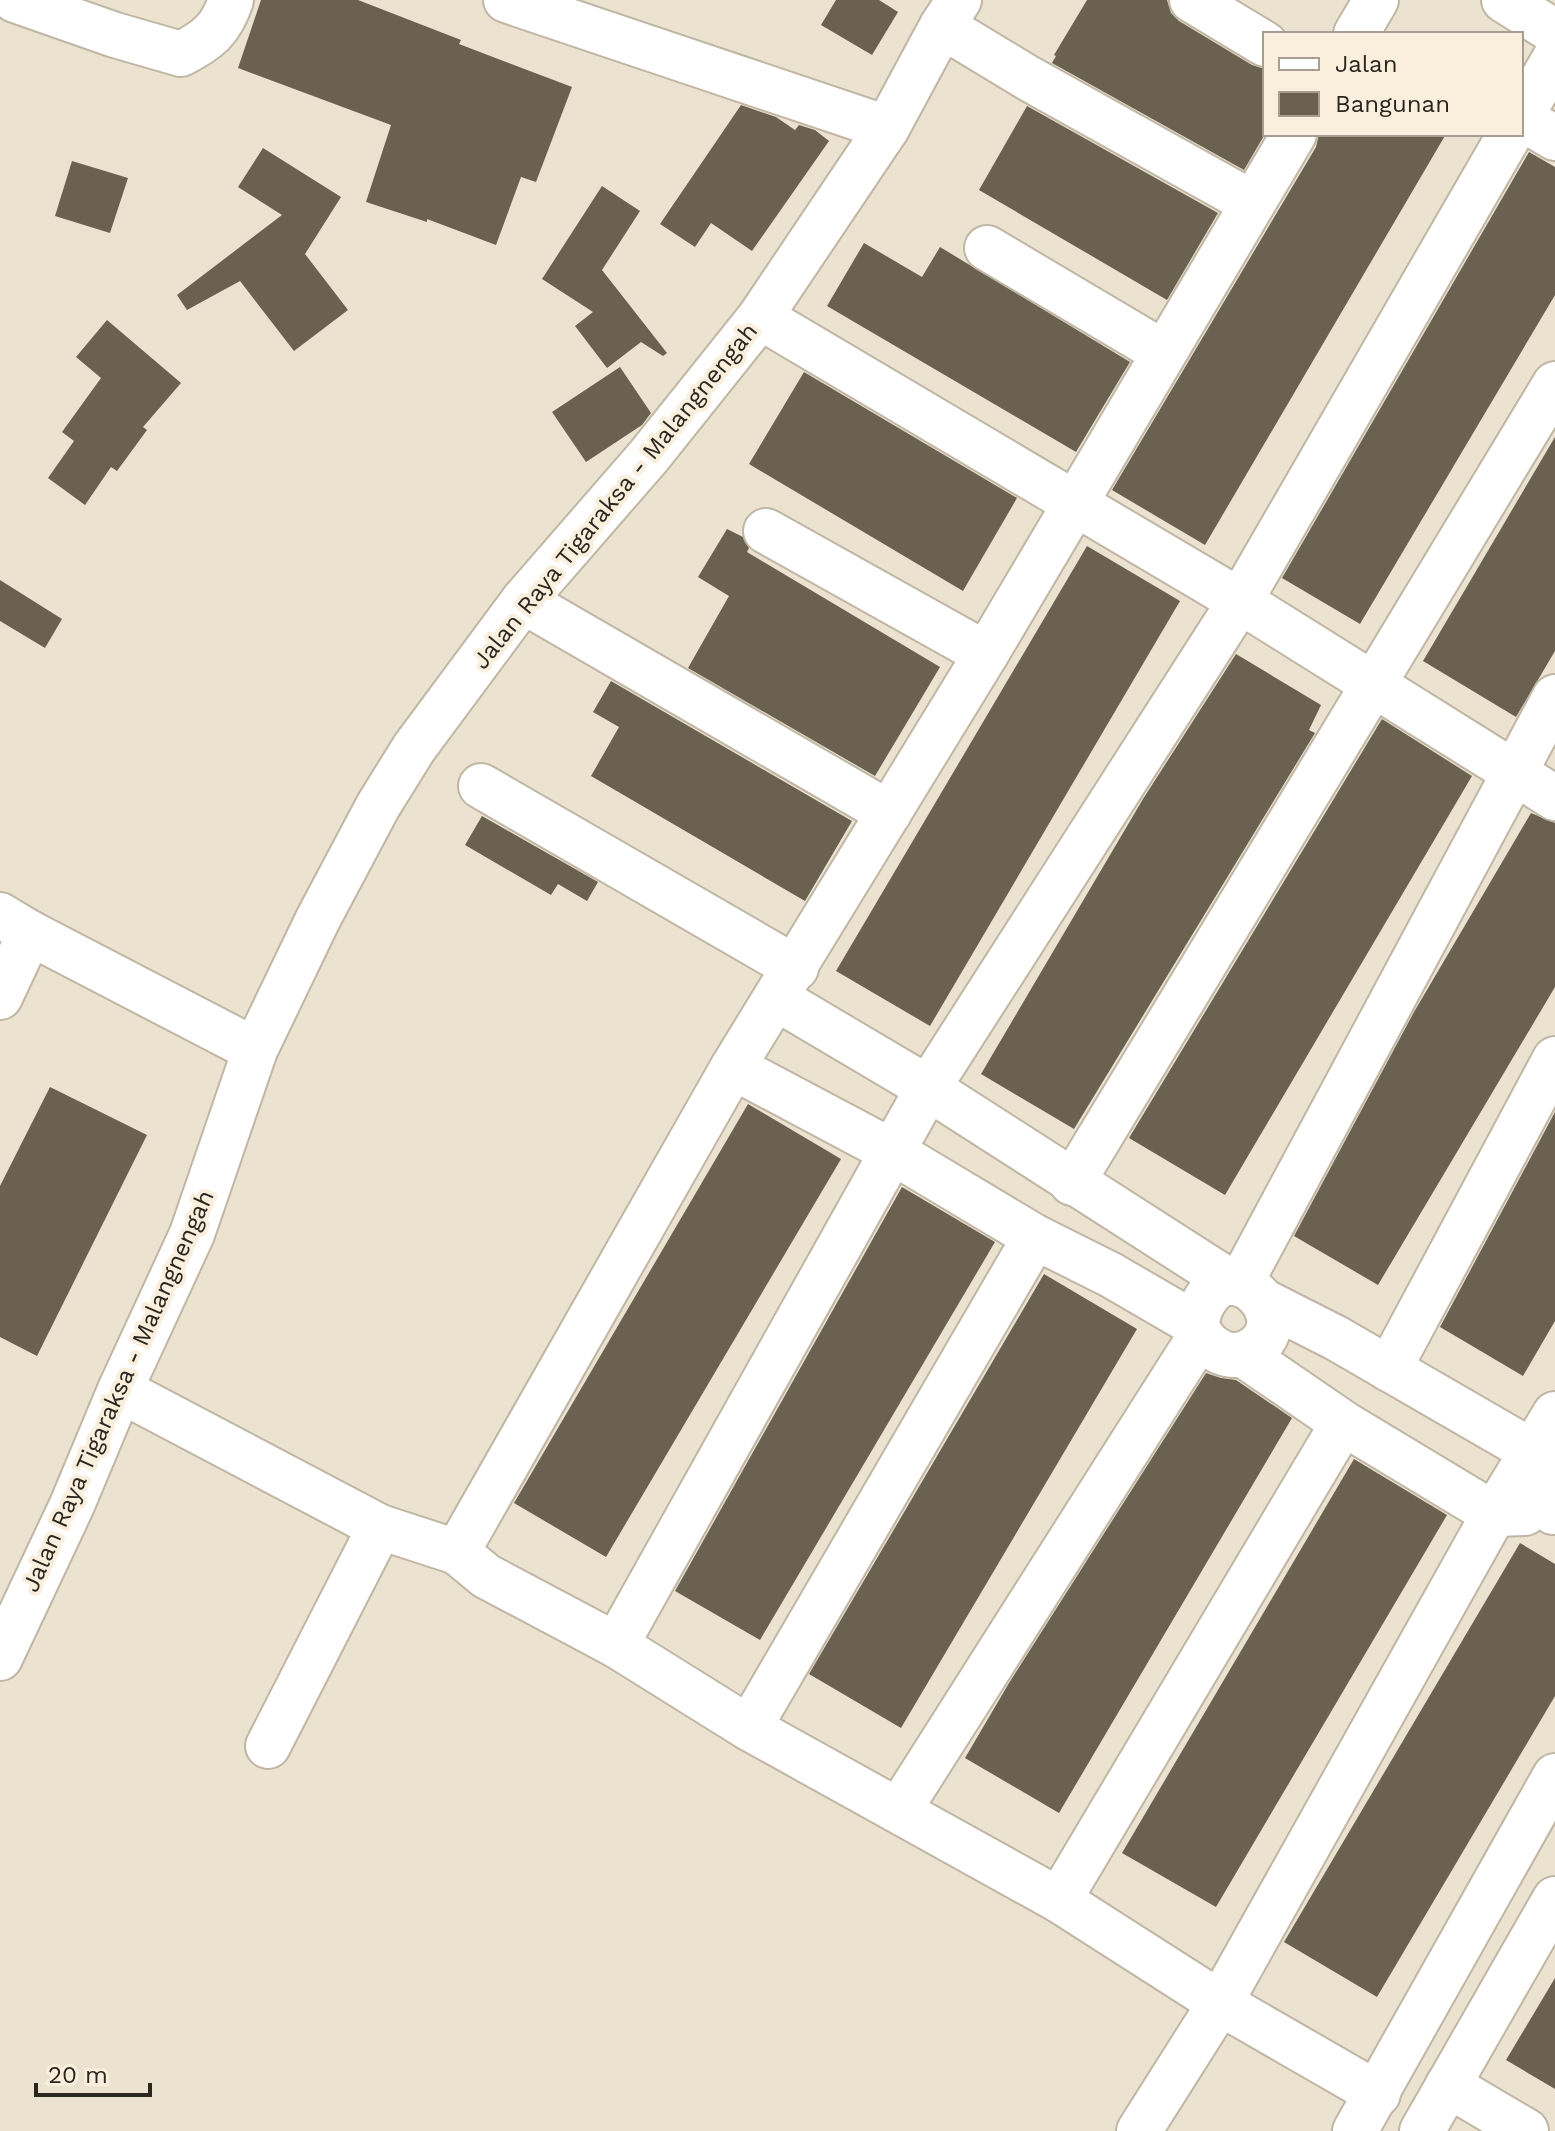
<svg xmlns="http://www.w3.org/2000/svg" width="1555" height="2131" font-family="'Work Sans',sans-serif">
	<rect width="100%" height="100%" fill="#ebe2cf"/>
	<!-- building -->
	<g fill="#6a6151">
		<polygon points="261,0 358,0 461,40 459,44 572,87 536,182 521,177 496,245 427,219 427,222 366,202 391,125 238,68"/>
		<polygon points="836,0 879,0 898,12 872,55 821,25"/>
		<polygon points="1087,0 1167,0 1171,13 1179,21 1252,65 1265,69 1265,134 1244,170 1052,63 1056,56 1054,55"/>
		<polygon points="741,105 776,117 795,130 799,125 815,130 829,141 752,251 711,223 695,247 660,224"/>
		<polygon points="1027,106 1218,213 1167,300 979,190"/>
		<polygon points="1319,134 1446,134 1205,545 1112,490 1316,147"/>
		<polygon points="263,148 341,197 305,254 348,310 294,351 240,281 187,310 177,295 282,215 238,187"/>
		<polygon points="1529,152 1555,167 1555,295 1360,624 1282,578"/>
		<polygon points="72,161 128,178 110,233 55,216"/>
		<polygon points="602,186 640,211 602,270 667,353 663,356 641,342 607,368 575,326 593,312 542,279"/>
		<polygon points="864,243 922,277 940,247 1130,362 1076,452 827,306"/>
		<polygon points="107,320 181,383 143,427 147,430 117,471 111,467 85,505 48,478 74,441 62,432 101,378 76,357"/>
		<polygon points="620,367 651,413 642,425 586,462 552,412"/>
		<polygon points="804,372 1017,498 963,591 749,464"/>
		<polygon points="1555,437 1555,651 1516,717 1423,661"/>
		<polygon points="727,529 743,537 749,548 747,552 940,667 875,776 688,668 729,596 698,577"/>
		<polygon points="1087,546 1180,601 930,1026 836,971"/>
		<polygon points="0,580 62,619 45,648 0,621"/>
		<polygon points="1236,654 1321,705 1309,730 1315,733 1074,1129 981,1074 1143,799"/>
		<polygon points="611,681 852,821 805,901 591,776 619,727 593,712"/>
		<polygon points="1382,719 1472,776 1225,1195 1129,1138"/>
		<polygon points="1531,813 1555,823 1555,987 1378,1285 1294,1236 1414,1012"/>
		<polygon points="482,816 598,882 587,901 558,884 551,895 465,845"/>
		<polygon points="50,1087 147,1135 37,1356 0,1337 0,1186"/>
		<polygon points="748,1104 841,1159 606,1557 514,1503"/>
		<polygon points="1555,1112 1555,1321 1523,1376 1440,1327"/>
		<polygon points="902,1187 995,1242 760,1640 675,1591"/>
		<polygon points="1044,1274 1137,1329 901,1728 809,1674"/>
		<polygon points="1206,1373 1221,1378 1236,1380 1292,1418 1059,1813 965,1758 1009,1683"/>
		<polygon points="1354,1459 1447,1515 1216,1907 1122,1853"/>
		<polygon points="1520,1543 1555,1564 1555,1696 1377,1997 1284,1942"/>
		<polygon points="1555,1978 1555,2089 1506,2060"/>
	</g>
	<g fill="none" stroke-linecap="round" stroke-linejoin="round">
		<!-- minor casing -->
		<g stroke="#bfb6a4" stroke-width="48">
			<g id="minor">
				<path d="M15 0 115 35 181 54C208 40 221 30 231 0"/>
				<polyline points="506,0 887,128"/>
				<polyline points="1192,0 1265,44"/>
				<polyline points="1504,0 1555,32"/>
				<polyline points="942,26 1028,78 1252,203"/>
				<polyline points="1356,34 1376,0"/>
				<polyline points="1521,116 1555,58"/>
				<polyline points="1521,118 1555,138"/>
				<polyline points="1294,134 986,654 733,1067 457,1552 486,1576 616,1645 749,1728 1059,1900 1220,2003 1378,2094"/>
				<polyline points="987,248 1164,353"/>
				<polyline points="760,317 1240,601 1555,798"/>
				<polyline points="766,531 986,654"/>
				<polyline points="523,601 889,813"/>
				<polyline points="481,786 796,968"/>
				<polyline points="0,915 30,933 255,1050"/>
				<polyline points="0,997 30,933"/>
				<polyline points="776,998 928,1088 1232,1283"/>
				<path d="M733 1067 893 1152 1035 1237 1111 1275 1197 1325C1204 1349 1233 1365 1255 1348 1282 1329 1267 1294 1241 1284 1215 1275 1198 1305 1197 1325"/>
				<polyline points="1072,1183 1555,384"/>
				<polyline points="1240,1284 1555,697"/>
				<polyline points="1265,1302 1336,1338 1533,1452 1553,1512"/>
				<polyline points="1244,1355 1343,1423 1494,1514 1525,1513"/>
				<polyline points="1389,1369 1555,1059"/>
				<polyline points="120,1390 380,1527 457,1552"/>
				<polyline points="616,1645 928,1088 1240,601 1510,134"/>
				<polyline points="749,1728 1035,1237"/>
				<polyline points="268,1746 380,1527"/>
				<polyline points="899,1810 1200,1336"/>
				<polyline points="1059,1900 1343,1423"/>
				<polyline points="1448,2085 1526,2131"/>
				<polyline points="1139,2131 1220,2003 1494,1514 1555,1414"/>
				<polyline points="1355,2131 1555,1776"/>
				<polyline points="1422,2131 1555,1899"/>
			</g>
		</g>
		<!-- major casing -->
		<g stroke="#bfb6a4" stroke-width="48">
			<polyline id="major" points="0,1658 72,1505 120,1390 192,1234 255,1050 318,919 378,806 414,748 523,601 649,456 760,317 887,128 942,26 959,0"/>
		</g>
		<!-- minor -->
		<use href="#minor" stroke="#fff" stroke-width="44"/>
		<!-- major -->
		<use href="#major" stroke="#fff" stroke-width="44"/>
	</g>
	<g text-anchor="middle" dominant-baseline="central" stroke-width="8" stroke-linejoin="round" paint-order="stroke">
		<!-- street labels -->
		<g font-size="24" fill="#2a2720" stroke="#f9efdc">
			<text transform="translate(615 496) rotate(-51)">Jalan Raya Tigaraksa - Malangnengah</text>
			<text transform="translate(118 1391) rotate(-66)">Jalan Raya Tigaraksa - Malangnengah</text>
		</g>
	</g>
	<!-- legend -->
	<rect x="1263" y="32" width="260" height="104" fill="#f9efdc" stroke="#a69f91" stroke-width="2"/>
	<rect x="1279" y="58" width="40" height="12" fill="#ffffff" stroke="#a69f91" stroke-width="2"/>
	<text x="1335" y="72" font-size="24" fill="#2a2720">Jalan</text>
	<rect x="1279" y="92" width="40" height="24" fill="#6a6151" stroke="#a69f91" stroke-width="2"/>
	<text x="1335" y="112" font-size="24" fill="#2a2720">Bangunan</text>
	<!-- scale -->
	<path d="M36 2083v12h114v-12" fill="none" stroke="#2a2720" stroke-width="4"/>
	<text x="48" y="2083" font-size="24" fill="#2a2720" stroke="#f9efdc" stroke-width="6" paint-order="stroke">20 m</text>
</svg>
